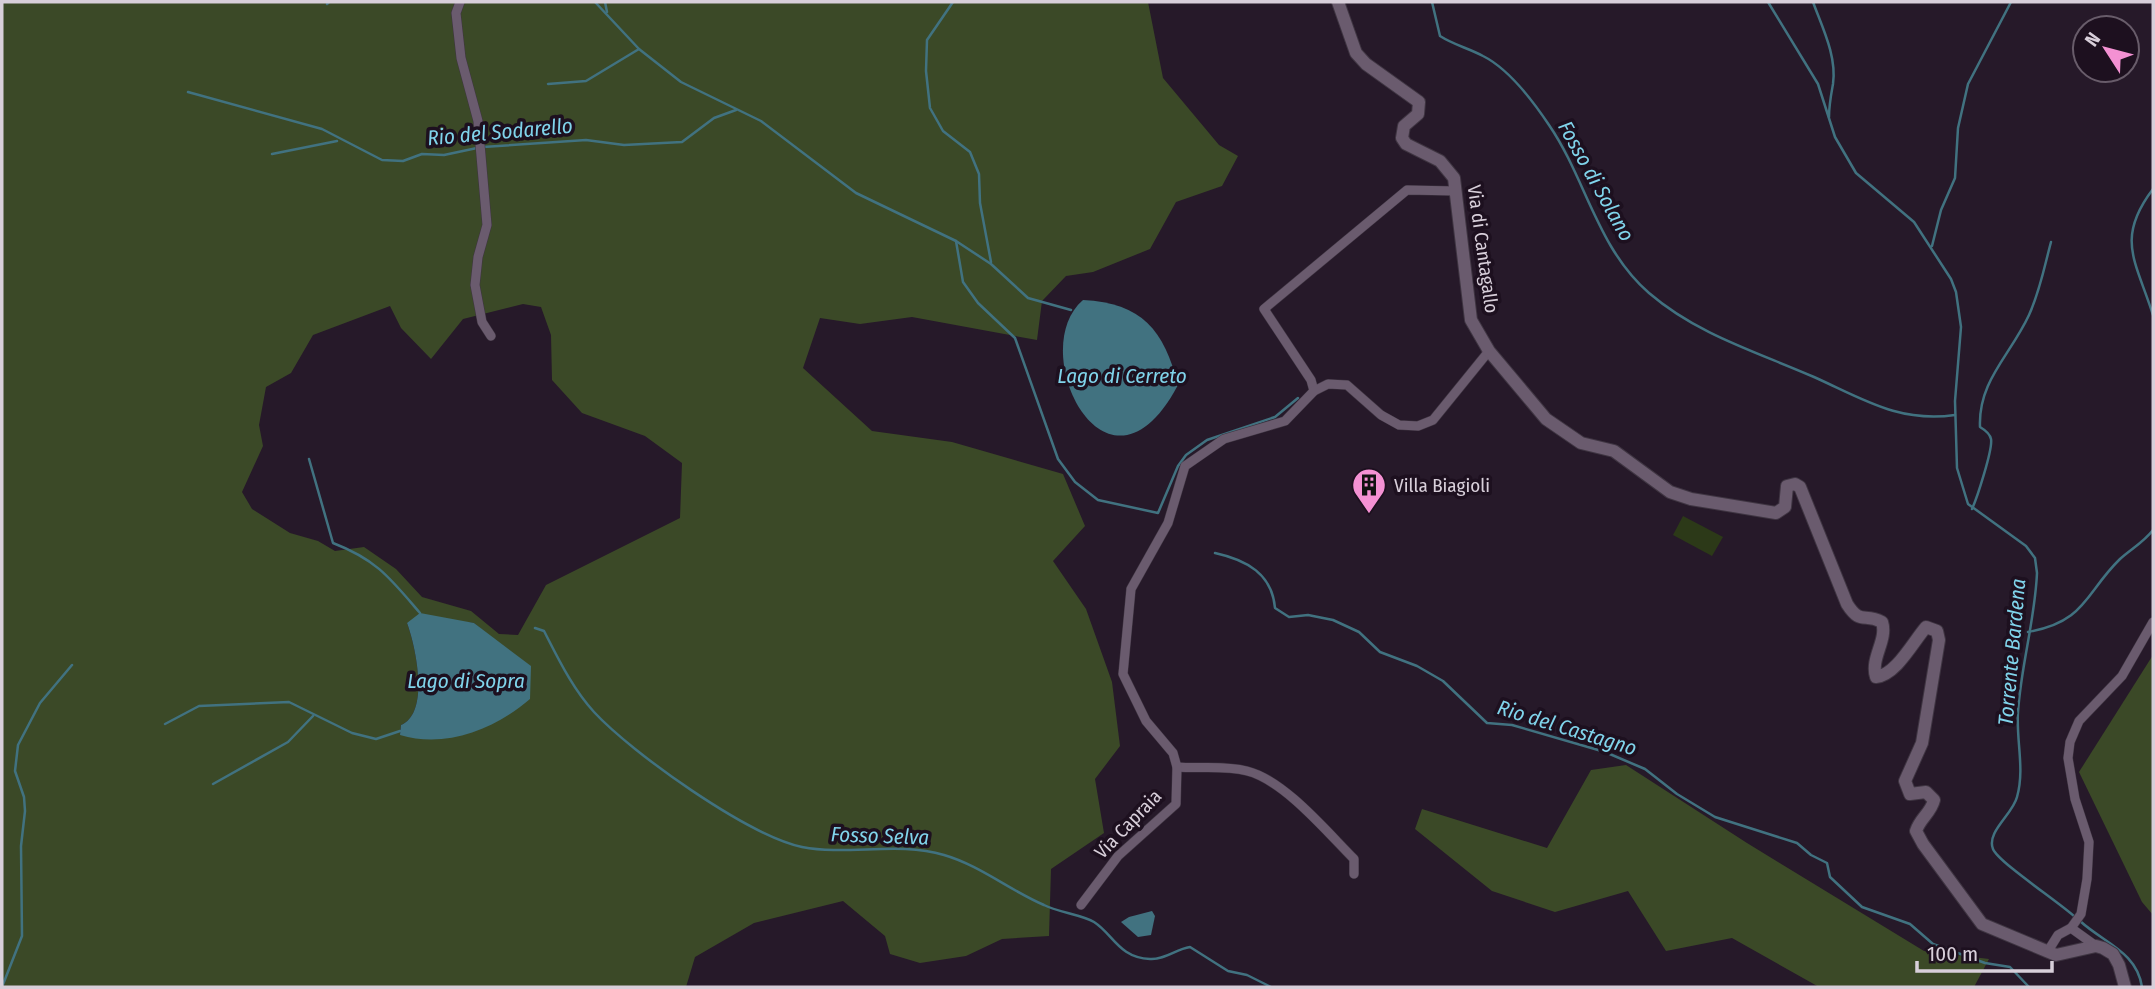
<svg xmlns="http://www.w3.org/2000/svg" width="2155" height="989" font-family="'Fira Sans Condensed',sans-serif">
	<rect width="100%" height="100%" fill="#261929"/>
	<!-- green -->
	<polygon fill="#2c3918" points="1683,516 1723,537 1712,556 1673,535"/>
	<!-- forest -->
	<g fill="#3b4927" fill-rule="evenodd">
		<path d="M2 2H1148L1163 78 1219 145 1238 156 1222 186 1176 202 1150 249 1093 272 1066 276 1042 301 1037 340 912 317 860 324 820 318 803 368 872 431 952 442 1063 474 1085 526 1053 561 1086 609 1112 682 1120 746 1095 779 1104 833 1051 869 1049 936 1002 939 966 956 920 963 890 954 885 936 843 901 754 923 695 957 686 987H2ZM523 304 541 307 551 335 552 380 582 413 645 436 682 463 680 518 546 585 518 635 499 634 471 611 422 597 396 569 364 547 335 551 318 541 290 533 252 509 242 492 263 446 259 425 266 387 291 373 313 335 390 306 401 328 431 359 463 319ZM453 621 474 623 494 640 400 734 401 725C430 713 416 647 407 623Z"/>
		<polygon points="2153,655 2153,915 2142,902 2079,772"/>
		<polygon points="1626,765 1747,843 1924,951 1989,959 1974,987 1819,987 1732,938 1666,951 1628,891 1555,912 1492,891 1415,829 1422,809 1547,848 1591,770"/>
	</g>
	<!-- water -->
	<g fill="#417280">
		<path d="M1083 300C1142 303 1164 330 1178 385 1107 519 1024 350 1083 300Z"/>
		<path d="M420 613 474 623 531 666 530 699C495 729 446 749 400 735L401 725C430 713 416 647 407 623Z"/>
		<polygon points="1152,911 1155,916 1151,935 1138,937 1121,922 1129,917"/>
	</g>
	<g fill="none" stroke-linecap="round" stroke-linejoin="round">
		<!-- stream -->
		<g stroke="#417280" stroke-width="2.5">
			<polyline points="595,2 639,49 681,82 761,121 856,193 956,241 991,264 1028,298 1071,310"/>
			<polyline points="605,2 607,12"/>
			<polyline points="953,2 927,40 926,71 930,108 943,131 970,152 979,174 980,203 991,262"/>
			<path d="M1432 2 1440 36C1454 45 1468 48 1483 56 1509 69 1533 101 1549 125 1586 179 1597 248 1649 293 1698 335 1757 352 1814 377 1863 399 1899 423 1955 415"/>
			<path d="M1768 2 1818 84 1835 137 1856 173 1914 222 1951 279 1956 292 1961 327 1955 401 1957 468 1968 504 2026 546 2035 558 2037 573C2035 620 2021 665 2018 712 2016 740 2025 769 2017 797 2013 814 1986 832 1993 849 1998 862 2059 902 2075 917"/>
			<path d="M1813 2C1822 27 1837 56 1833 84 1831 95 1829 105 1829 117"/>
			<polyline points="327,4 329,2"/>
			<polyline points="548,84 586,81 639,49"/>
			<polyline points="188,92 322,129 382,160 403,161 422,154 444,155 477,148"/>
			<polyline points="483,147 586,140 624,145 682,142 714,118 736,110"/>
			<polyline points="272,154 337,141"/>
			<path d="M2153 189C2115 239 2136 261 2153 315"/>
			<polyline points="956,241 963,282 978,303 1015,338 1058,459 1075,482 1098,500 1158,513 1178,466 1186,455 1207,440 1275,417 1298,398"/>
			<polyline points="1932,246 1941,210 1955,178 1958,128 1968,84 2011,2"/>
			<path d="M309 459 333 543C377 560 390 578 420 613"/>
			<path d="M1972 509C1977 498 1993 449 1991 439 1990 434 1985 430 1980 427 1978 381 2010 356 2029 315 2040 291 2044 268 2051 242"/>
			<path d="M1215 553C1247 560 1272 574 1275 608L1289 617 1308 615 1333 620 1359 632 1380 652 1417 666 1443 681 1487 723 1512 725 1605 752 1645 769 1677 794 1715 817 1797 843 1811 855 1827 863 1830 877 1862 907 1910 924 1933 944 1985 963 2010 967 2029 987"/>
			<path d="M535 628 544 631C558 658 572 688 594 712 632 753 747 835 802 847 848 856 898 841 944 855 979 865 1011 891 1044 905 1057 912 1083 915 1094 922 1113 934 1119 958 1150 959 1165 960 1176 949 1190 947L1228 971 1247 975 1271 987"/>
			<path d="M2028 632C2086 622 2085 593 2120 559 2131 549 2144 542 2153 530"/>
			<polyline points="165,724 199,706 289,702 352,733 376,739 400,731"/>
			<polyline points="213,784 288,742 313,716"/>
			<path d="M2080 921C2104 943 2137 952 2142 987"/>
			<polyline points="2,987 22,936 21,846 25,811 24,797 15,771 18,745 40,703 72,665"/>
		</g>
		<!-- street casing -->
		<g stroke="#3f3542" stroke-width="10">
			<g id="street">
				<polyline points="460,2 456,13 461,58 478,121 487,225 478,257 475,285 482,322 491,336"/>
				<polyline points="1314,391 1311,380 1264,309 1407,190 1456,191"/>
				<path d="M1177 767C1201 769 1223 765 1247 771 1284 780 1327 832 1354 859V874"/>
				<polyline points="1081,905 1118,856 1176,804 1177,767 1173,753 1146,721 1123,674 1131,589 1168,523 1185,466 1224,439 1285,421 1314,391 1328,384 1347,385 1381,415 1399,425 1418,426 1433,420 1489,351"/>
				<polyline points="2071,928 2096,946"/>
				<polyline points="2048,951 2058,935 2071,928 2081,914 2087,879 2089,842 2075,799 2068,758 2070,742 2079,721 2122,676 2153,622"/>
			</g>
		</g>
		<!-- secondary casing -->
		<g stroke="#3f3542" stroke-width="14">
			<path id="secondary" d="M1338 2 1356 53 1366 64 1419 102 1418 114 1404 126 1402 138 1406 144 1440 161 1454 178 1471 320 1489 351 1546 419 1581 443 1614 451 1670 492 1691 499 1776 513 1785 507 1787 486 1795 484 1800 487 1847 604C1861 626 1864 612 1882 622 1888 640 1870 658 1876 677 1896 675 1913 642 1926 627L1937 631 1939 640 1922 743 1905 781 1910 794 1926 792 1934 800C1931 813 1920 818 1916 831L1923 844 1982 924 2056 955 2096 946 2103 948 2113 954 2119 965 2125 987"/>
		</g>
		<!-- street -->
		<use href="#street" stroke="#6a5b6e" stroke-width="9"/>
		<!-- secondary -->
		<use href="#secondary" stroke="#6a5b6e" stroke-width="12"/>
	</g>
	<!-- icons -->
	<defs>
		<g id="building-pin" transform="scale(1.75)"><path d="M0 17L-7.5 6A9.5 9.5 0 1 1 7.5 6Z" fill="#f491d3" stroke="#1d101f"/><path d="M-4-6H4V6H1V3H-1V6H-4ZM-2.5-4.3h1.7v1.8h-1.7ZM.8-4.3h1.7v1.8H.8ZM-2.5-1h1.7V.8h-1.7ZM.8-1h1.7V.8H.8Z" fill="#111"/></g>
	</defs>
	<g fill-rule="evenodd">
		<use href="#building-pin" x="1369" y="485"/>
	</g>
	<g text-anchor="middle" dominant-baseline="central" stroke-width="7" stroke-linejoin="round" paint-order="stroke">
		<!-- street labels -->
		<g font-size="19" fill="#d8cfda" stroke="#1d101f">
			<text transform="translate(1483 249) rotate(82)">Via di Cantagallo</text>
			<text transform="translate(1128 824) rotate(-46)">Via Capraia</text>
		</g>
		<!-- poi labels -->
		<g font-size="19" fill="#d8cfda" stroke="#1d101f" text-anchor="start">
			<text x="1394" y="485">Villa Biagioli</text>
		</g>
		<!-- water labels -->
		<g font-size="21" font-style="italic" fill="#80d4eb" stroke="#1d101f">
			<text transform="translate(500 132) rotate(-5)">Rio del Sodarello</text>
			<text transform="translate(1596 181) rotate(61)">Fosso di Solano</text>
			<text x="1122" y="376">Lago di Cerreto</text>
			<text transform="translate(2012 652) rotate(-85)">Torrente Bardena</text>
			<text x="466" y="681">Lago di Sopra</text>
			<text transform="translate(1567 728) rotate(17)">Rio del Castagno</text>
			<text transform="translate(880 836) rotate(2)">Fosso Selva</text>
		</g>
	</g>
	<!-- border -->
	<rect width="2155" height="989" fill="none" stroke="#d8cfda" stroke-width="7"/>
	<!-- north arrow -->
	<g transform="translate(2106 49) rotate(306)"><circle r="33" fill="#1d101f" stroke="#685c6a" stroke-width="2"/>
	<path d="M0-5L12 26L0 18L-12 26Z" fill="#f491d3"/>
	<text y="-10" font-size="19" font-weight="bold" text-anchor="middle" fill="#d8cfda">N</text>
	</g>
	<!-- scale -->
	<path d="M1917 961v10h135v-10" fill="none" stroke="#d8cfda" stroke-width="3.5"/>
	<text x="1927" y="961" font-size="21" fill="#d8cfda" stroke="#1d101f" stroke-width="5" paint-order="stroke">100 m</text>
</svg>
